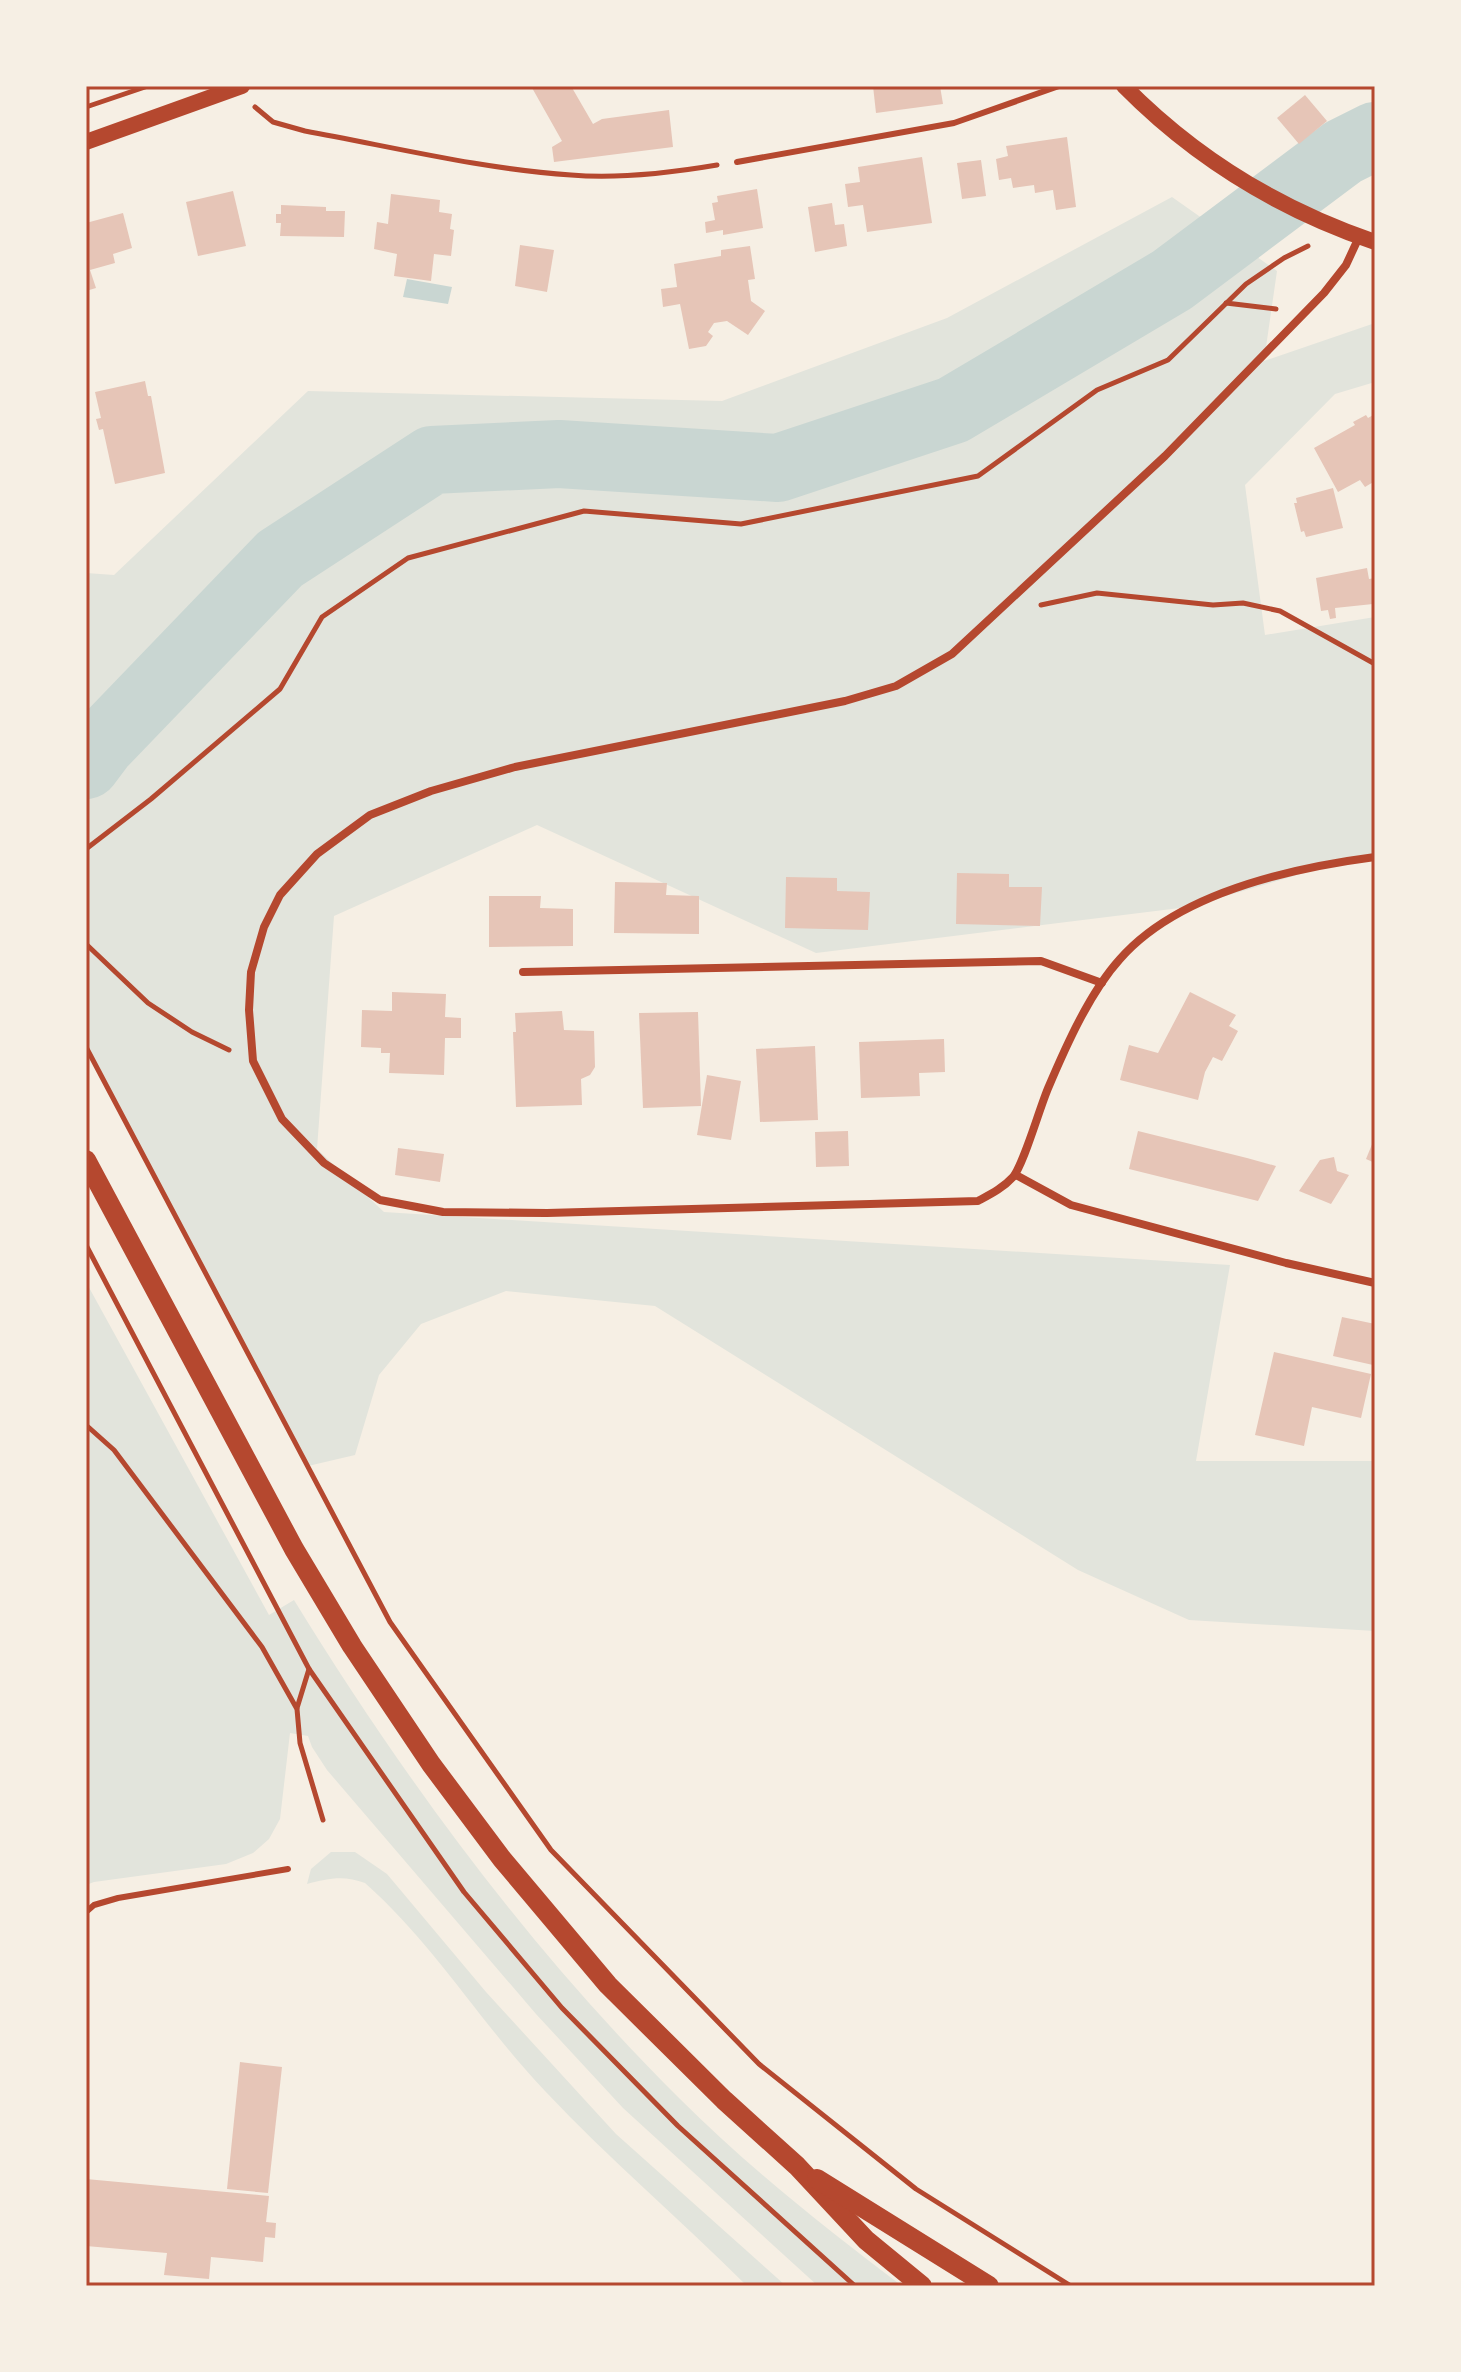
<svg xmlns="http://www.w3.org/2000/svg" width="1461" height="2372" font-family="Ubuntu,sans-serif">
	<rect width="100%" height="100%" fill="#f6efe4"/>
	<!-- green -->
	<g fill="#e2e4dc">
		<polygon points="1172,197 1277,271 1264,361 1375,323 1375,382 1335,394 1245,485 1265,635 1375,617 1375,857 1345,861 1188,907 816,953 537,825 334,916 317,1149 384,1212 1230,1265 1196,1461 1375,1461 1375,1631 1189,1620 1078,1570 655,1306 506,1291 421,1324 379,1375 355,1455 308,1466 86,1049 86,573 114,575 308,391 722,401 947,318"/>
		<path d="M86 1282 269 1615 294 1600C404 1779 529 1949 679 2098 747 2166 825 2228 902 2286H818L623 2108 536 2014 327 1770 312 1747 308 1736 290 1733 280 1819 269 1839 253 1853 226 1864 94 1882 86 1885Z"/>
		<path d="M331 1852H355L387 1874 486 1992 616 2134 786 2286H747C681 2220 609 2159 545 2091 482 2025 434 1944 365 1883 345 1875 328 1878 307 1884L311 1869Z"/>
	</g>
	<!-- water -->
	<polygon fill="#c9d6d2" points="407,279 452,287 448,304 403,297"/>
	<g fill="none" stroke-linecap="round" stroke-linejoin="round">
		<!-- river -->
		<polyline stroke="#c9d6d2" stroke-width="68" points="86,765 101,745 280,559 432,460 559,454 778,468 953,410 1172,280 1343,152 1375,136"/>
	</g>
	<!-- building -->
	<g fill="#e6c5b7">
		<polygon points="531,86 571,86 593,124 602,119 669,110 673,147 554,162 552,147 562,141"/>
		<polygon points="873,86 940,86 943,104 876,113"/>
		<polygon points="1305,95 1327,121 1299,144 1277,118"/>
		<polygon points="1067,137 1076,207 1056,210 1053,190 1035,193 1034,185 1013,188 1011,178 999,180 996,159 1008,156 1006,146"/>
		<polygon points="922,157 932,223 867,232 863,205 848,207 845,184 860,182 858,167"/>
		<polygon points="981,160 986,196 962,199 957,163"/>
		<polygon points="757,189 763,228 723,235 723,230 706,233 705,222 715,220 712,203 718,202 717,196"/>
		<polygon points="233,191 246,246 198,256 186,202"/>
		<polygon points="391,194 440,200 439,212 452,214 450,229 454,230 451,256 434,254 431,281 394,276 397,254 374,249 377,222 388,224"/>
		<polygon points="832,203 835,225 844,224 847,246 815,252 808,207"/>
		<polygon points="281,205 326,207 326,211 345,211 344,237 280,236 281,223 276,223 276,214 281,214"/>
		<polygon points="123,213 132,248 113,254 115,263 90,270 96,288 86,291 86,223"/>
		<polygon points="520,245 554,250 547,292 515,286"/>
		<polygon points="750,246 755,279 748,280 751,301 765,311 748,335 727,321 714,323 708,332 713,336 706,346 689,349 680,304 663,307 661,289 677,287 674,264 721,256 721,250"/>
		<polygon points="145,381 148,396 151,396 165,473 115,484 103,429 99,430 96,419 101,418 95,392"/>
		<polygon points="1375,414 1375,481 1365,487 1360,480 1338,492 1314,448 1355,425 1353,422 1366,415 1368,418"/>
		<polygon points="1333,488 1343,528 1306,537 1304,531 1301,532 1294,503 1297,503 1296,498"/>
		<polygon points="1367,568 1369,579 1375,578 1373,604 1335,608 1336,618 1330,619 1328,610 1321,611 1316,578"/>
		<polygon points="957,873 1009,874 1009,887 1042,887 1040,926 956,924"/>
		<polygon points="786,877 837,878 837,891 870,892 868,930 785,928"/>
		<polygon points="615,882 667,883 666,895 699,896 699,934 614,933"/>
		<polygon points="489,896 541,896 540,908 573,909 573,946 489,947"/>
		<polygon points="392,992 446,994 445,1017 461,1018 461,1038 445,1038 444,1075 389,1073 390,1053 381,1053 381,1048 361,1047 362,1010 392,1011"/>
		<polygon points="1190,992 1236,1015 1229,1026 1238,1031 1222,1061 1213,1057 1205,1072 1198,1100 1120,1080 1129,1045 1158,1053"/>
		<polygon points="562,1011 564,1030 594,1031 595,1067 590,1075 581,1079 582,1105 516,1107 513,1032 516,1032 515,1013"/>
		<polygon points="698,1012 701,1106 643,1108 639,1013"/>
		<polygon points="944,1039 945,1072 919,1073 920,1096 861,1098 859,1042"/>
		<polygon points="815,1046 818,1120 760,1122 756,1049"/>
		<polygon points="707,1075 741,1081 731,1140 697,1135"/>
		<polygon points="848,1131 849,1166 816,1167 815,1132"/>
		<polygon points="1138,1131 1247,1158 1276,1166 1258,1201 1129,1169"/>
		<polygon points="1375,1137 1375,1163 1366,1159"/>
		<polygon points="398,1148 444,1154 440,1182 395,1175"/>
		<polygon points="1334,1157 1337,1171 1349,1175 1331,1204 1299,1191 1320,1160"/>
		<polygon points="1342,1317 1375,1324 1373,1365 1333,1356"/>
		<polygon points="1274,1352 1371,1374 1361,1418 1312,1407 1304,1446 1255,1435"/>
		<polygon points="240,2062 282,2067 268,2193 227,2189"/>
		<polygon points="86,2179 269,2196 266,2222 276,2223 275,2238 265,2237 263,2262 211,2257 209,2279 164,2275 167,2253 86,2246"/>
	</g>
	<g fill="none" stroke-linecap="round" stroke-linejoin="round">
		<!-- path -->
		<g stroke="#b5482f" stroke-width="5">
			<polyline points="86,107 148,86"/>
			<path d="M255 107 273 122 305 131C393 147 482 169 571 175 619 179 670 173 717 165"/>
			<polyline points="1226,303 1276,309"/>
			<polyline points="1041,605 1097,593 1213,605 1243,603 1280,611 1375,664"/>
			<polyline points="86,849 151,799 280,689 322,617 408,558 584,511 741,524 978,476 1097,390 1168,360 1246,284 1284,258 1308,246"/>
			<polyline points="86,944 148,1003 192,1032 229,1050"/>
			<polyline points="86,1047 390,1622 551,1850 759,2064 916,2189 1071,2286"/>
			<polyline points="86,1245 309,1669 464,1892 562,2008 678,2126 855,2286"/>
			<polyline points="86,1425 114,1450 262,1647 297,1709 300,1743 323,1820"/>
			<polyline points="297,1708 309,1669"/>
		</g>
		<!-- service -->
		<g stroke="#b5482f" stroke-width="6">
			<polyline points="737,162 954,123 1059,86"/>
			<polyline points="86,1912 94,1905 118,1898 288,1869"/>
		</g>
		<!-- minor -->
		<g stroke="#b5482f" stroke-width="8">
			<path d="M1359 237 1346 265 1324 293 1165 456 952 654 896 686 845 701 515 767 431 791 370 815 317 854 280 895 264 927 251 972 249 1010 253 1061 282 1119 324 1163 380 1200 443 1212 547 1213 978 1201C991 1194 1003 1188 1013 1177 1024 1164 1040 1106 1049 1086 1066 1046 1090 992 1120 959 1178 893 1291 868 1375 857"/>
			<polyline points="523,972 1041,961 1102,983"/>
			<polyline points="1016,1175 1071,1205 1286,1263 1375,1283"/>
		</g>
		<!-- secondary -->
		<g stroke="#b5482f" stroke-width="16">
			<path d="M1124 86C1196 159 1278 209 1375 242"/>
			<polyline points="86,142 242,86"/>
		</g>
		<!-- primary -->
		<g stroke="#b5482f" stroke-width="20">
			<polyline points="86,1160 294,1549 352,1646 431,1764 502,1859 608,1985 724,2100 797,2166 866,2240 922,2286"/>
			<polyline points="817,2179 989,2286"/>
		</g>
	</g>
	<!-- border -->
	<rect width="1461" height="2372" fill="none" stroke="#f6efe4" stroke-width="176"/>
	<rect x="88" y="88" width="1285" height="2196" fill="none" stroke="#b5482f" stroke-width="3"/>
</svg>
